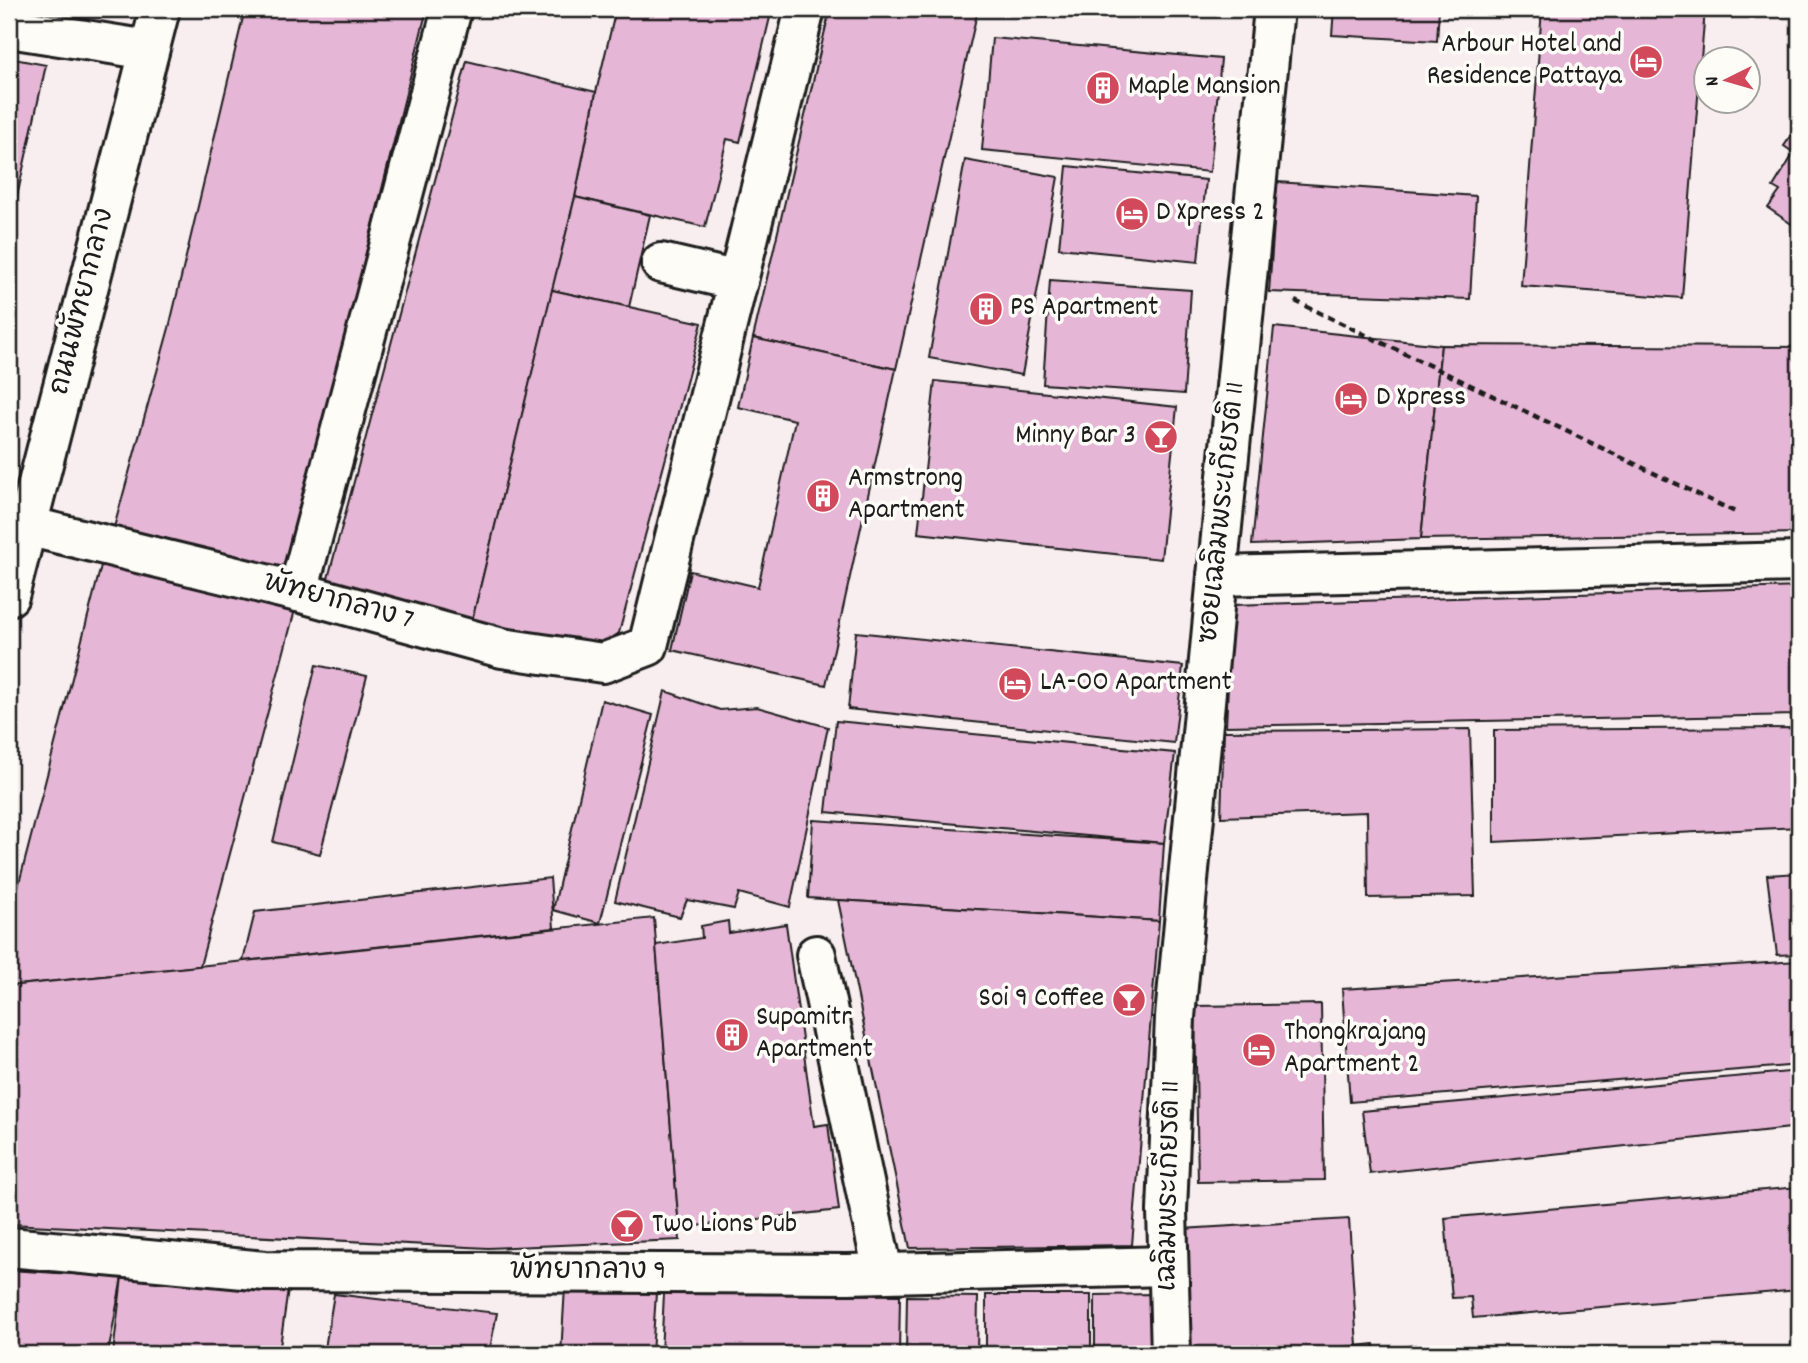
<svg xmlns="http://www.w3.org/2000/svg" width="1808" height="1363" font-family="Dekko,'Playpen Sans Thai',sans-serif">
	<rect width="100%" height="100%" fill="#f8eef0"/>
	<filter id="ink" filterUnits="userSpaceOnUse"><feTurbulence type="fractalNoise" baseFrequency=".0143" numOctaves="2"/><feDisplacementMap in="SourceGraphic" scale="14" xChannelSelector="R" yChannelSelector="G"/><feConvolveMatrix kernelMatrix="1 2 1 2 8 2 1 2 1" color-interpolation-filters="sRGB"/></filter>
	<g filter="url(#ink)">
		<!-- building -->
		<g fill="#e6b6d6" stroke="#1c1c1c" stroke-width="2">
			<polygon points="245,9 427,9 286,573 113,531 169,328"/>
			<polygon points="616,9 772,9 740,142 727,139 705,227 575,197 596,92"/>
			<polygon points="830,9 978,9 896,369 753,338"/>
			<polygon points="1334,9 1439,9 1437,41 1332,35"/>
			<polygon points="1542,9 1705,9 1682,298 1521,286"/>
			<polygon points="992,38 1221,59 1210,172 982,150"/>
			<polygon points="9,58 46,65 9,233"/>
			<polygon points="467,61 596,92 575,197 472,621 327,582"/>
			<polygon points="1799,124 1799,229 1768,208 1780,191 1773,187 1794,153 1784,146"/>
			<polygon points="965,160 1058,177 1022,375 929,358"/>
			<polygon points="1067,166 1206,180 1198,262 1059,248"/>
			<polygon points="1277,182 1476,196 1470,299 1269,292"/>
			<polygon points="575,197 650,215 629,307 552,290"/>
			<polygon points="1050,280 1191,290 1184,394 1043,384"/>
			<polygon points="552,290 702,323 619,633 600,647 472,621"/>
			<polygon points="1274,327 1441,345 1421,539 1252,545"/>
			<polygon points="753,338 896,369 826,685 672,650 690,571 758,587 795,420 738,407"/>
			<polygon points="1441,345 1799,347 1799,533 1421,539"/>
			<polygon points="935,381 1177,407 1161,559 918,533"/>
			<polygon points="103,558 295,610 200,966 9,986 9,922"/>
			<polygon points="1799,587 1799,715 1226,726 1232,605"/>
			<polygon points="856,632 1183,666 1174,743 848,709"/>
			<polygon points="316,665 367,676 320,854 273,842"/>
			<polygon points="665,691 720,710 757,707 828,727 790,907 739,893 734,909 687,900 680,917 615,901"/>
			<polygon points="602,700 653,715 600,923 553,910"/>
			<polygon points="836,721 1175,753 1164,843 826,812"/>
			<polygon points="1799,728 1799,827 1494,842 1494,730"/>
			<polygon points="1470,729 1475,896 1368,898 1367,812 1221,817 1224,731"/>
			<polygon points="813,820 1164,843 1159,921 808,898"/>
			<polygon points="1799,873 1799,954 1777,955 1767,875"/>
			<polygon points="550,878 554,928 243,961 255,912"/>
			<polygon points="838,900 1159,921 1132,1245 910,1248"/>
			<polygon points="654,918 680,1240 488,1248 9,1224 9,986"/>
			<polygon points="728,921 729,933 786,924 814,1126 828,1124 839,1210 679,1228 656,945 702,938 701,926"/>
			<polygon points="1799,961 1799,1065 1350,1102 1342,989"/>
			<polygon points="1321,1004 1324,1180 1198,1182 1195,1006"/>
			<polygon points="1799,1071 1799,1127 1370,1174 1362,1111"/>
			<polygon points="1799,1187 1799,1290 1473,1318 1471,1297 1452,1298 1445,1218"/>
			<polygon points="1349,1219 1357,1346 1252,1354 1190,1354 1182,1229"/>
			<polygon points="9,1270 122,1277 108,1354 9,1354"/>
			<polygon points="122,1277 288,1289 279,1354 113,1354"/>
			<polygon points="565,1287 656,1293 652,1354 561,1354"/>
			<polygon points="664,1293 900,1295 899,1354 661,1354"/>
			<polygon points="334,1294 497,1313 489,1354 324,1354"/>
			<polygon points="1156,1294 1156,1354 1095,1354 1095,1295"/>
			<rect x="986" y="1295" width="105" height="59"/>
			<polygon points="907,1296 978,1297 977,1354 906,1354"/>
			<polygon points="1374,1344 1375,1354 1252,1354 1357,1346"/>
			<polygon points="1415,1345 1416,1354 1376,1354 1376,1351"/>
		</g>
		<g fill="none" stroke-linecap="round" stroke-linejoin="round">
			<!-- minor casing -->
			<g stroke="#1c1c1c" stroke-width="44">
				<g id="minor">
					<polyline points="9,28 149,50"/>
					<polyline points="661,263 738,281"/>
					<polyline points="27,526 298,592 502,648 603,663 648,646 805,9"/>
					<polyline points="1217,576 1799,562"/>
					<polyline points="298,592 452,9"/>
					<polyline points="816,955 883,1272"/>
					<polyline points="9,1247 265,1271 848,1274 1168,1266"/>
					<polyline points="1171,1354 1167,1211 1175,1017 1217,576 1274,9"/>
				</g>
			</g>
			<!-- major casing -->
			<g stroke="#1c1c1c" stroke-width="44">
				<polyline id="major" points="9,596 160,9"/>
			</g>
			<!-- path -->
			<polyline stroke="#1c1c1c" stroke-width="4.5" stroke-dasharray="7 5" stroke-linecap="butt" points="1295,301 1735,512"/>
			<!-- minor -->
			<use href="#minor" stroke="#fdfcf7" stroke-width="38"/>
			<!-- major -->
			<use href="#major" stroke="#fdfcf7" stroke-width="38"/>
		</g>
	</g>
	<!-- icons -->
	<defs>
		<g id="hotel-disc" transform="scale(1.75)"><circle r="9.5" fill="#d1495b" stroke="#fdfcf7"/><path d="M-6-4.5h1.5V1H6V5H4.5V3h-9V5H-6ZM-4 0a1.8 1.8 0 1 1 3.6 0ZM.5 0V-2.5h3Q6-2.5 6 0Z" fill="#fff"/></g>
		<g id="building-disc" transform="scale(1.75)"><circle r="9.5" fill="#d1495b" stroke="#fdfcf7"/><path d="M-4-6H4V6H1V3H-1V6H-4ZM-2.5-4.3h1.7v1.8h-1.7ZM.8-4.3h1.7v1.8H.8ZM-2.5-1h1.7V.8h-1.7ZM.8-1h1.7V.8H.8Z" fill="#fff"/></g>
		<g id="bar-disc" transform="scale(1.75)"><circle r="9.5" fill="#d1495b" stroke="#fdfcf7"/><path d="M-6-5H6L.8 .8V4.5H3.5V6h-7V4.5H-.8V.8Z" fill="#fff"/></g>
	</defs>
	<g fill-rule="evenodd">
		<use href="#hotel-disc" x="1646" y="62"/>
		<use href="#building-disc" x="1103" y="88"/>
		<use href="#hotel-disc" x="1132" y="214"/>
		<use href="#building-disc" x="986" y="309"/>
		<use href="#hotel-disc" x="1351" y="399"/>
		<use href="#bar-disc" x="1161" y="437"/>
		<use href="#building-disc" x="823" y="496"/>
		<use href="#hotel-disc" x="1015" y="684"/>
		<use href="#bar-disc" x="1129" y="1000"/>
		<use href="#building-disc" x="732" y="1035"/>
		<use href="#hotel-disc" x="1259" y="1050"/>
		<use href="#bar-disc" x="627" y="1226"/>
	</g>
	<g text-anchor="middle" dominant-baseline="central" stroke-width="7" stroke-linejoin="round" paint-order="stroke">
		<!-- poi labels -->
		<g font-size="28" fill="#1c1c1c" stroke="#fdfcf7" text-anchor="start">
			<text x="1622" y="46" text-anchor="end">Arbour Hotel and<tspan x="1622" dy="32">Residence Pattaya</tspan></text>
			<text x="1128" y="88">Maple Mansion</text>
			<text x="1156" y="214">D Xpress 2</text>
			<text x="1010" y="309">PS Apartment</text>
			<text x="1376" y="399">D Xpress</text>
			<text x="1136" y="437" text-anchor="end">Minny Bar 3</text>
			<text x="848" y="480">Armstrong<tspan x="848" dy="32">Apartment</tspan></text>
			<text x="1040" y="684">LA-OO Apartment</text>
			<text x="1104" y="1000" text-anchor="end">Soi 9 Coffee</text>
			<text x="756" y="1019">Supamitr<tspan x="756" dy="32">Apartment</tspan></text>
			<text x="1284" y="1034">Thongkrajang<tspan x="1284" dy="32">Apartment 2</tspan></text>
			<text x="652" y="1226">Two Lions Pub</text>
		</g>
		<!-- street labels -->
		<g font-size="28" fill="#1c1c1c" stroke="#fdfcf7">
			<text transform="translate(84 302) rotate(-76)">ถนนพัทยากลาง</text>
			<text transform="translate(1224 513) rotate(-84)">ซอยเฉลิมพระเกียรติ 11</text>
			<text transform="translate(338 603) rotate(15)">พัทยากลาง 7</text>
			<text transform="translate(1171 1186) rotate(-89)">เฉลิมพระเกียรติ 11</text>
			<text x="588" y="1273">พัทยากลาง 9</text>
		</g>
	</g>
	<!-- margin -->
	<rect width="1808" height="1363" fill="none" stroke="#fdfcf7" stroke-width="35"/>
	<rect x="18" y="18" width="1773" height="1328" fill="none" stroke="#1c1c1c" stroke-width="2.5" filter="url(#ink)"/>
	<!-- north arrow -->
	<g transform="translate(1727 80) rotate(265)"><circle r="33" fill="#fdfcf7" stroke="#a3a29f" stroke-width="2"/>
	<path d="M0-5L12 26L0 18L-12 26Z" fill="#d1495b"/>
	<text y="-10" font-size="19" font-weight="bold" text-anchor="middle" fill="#1c1c1c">N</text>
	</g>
</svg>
